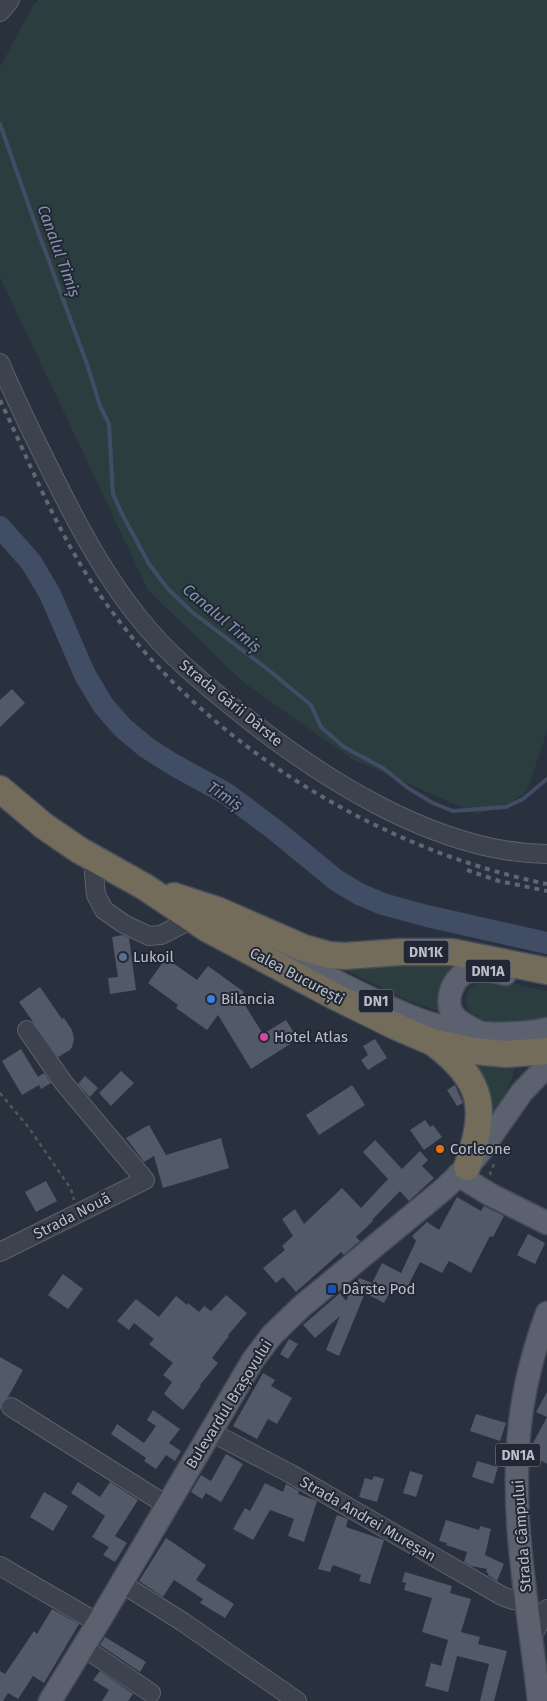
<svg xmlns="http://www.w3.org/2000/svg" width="547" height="1701" font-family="'Fira Sans',sans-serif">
	<rect width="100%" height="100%" fill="#29303e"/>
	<!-- green -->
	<g fill="#2c3d40">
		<polygon points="39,0 547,0 547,731 527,791 508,805 477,814 352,759 243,682 148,590 0,277 0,67 34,4"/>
		<polygon points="456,959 453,1016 406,1000 326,960"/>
		<path d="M481 979H494L547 991V1023C529 1024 468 1029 466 1001 465 992 474 984 481 979Z"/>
		<path d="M476 1060 514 1066C516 1077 498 1107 492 1117L475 1067Z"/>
	</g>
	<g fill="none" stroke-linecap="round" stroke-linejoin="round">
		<!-- stream -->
		<polyline stroke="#414d65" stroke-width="4" points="0,124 37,229 87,364 100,406 109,424 113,494 121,512 149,564 168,589 192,612 266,668 311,705 321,727 344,747 383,768 408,788 433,803 453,811 506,807 523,799 547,779"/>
		<!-- river -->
		<polyline stroke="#414d65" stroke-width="22" points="0,527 31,562 50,594 85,675 103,705 122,727 147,748 174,765 227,794 275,830 336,880 359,894 383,904 427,916 547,943"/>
	</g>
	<!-- building -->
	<g fill="#525969">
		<polygon points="12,689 25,703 0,727 0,700"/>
		<polygon points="123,935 129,938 136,990 110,994 108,978 118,977 112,937"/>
		<polygon points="166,958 197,980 208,966 244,992 240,997 263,1034 286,1020 298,1039 251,1069 218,1015 207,1030 176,1008 178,1005 148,983"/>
		<polygon points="40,987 62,1019 64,1018 72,1030 74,1039 72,1047 70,1050 58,1057 19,1002"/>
		<polygon points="375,1039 387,1058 368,1070 361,1060 368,1055 363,1046"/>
		<polygon points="21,1049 38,1077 44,1073 51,1083 41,1089 39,1085 22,1095 2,1061"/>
		<polygon points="121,1071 134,1083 111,1106 99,1093"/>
		<polygon points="85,1076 98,1088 90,1097 78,1084"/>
		<polygon points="352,1085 365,1105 319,1135 306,1115"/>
		<polygon points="455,1085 463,1103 457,1106 447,1090"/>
		<polygon points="425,1120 430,1127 433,1125 442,1137 424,1150 410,1130"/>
		<polygon points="149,1125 166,1155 221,1138 229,1168 163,1188 154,1156 144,1162 126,1138"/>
		<polygon points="375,1140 402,1169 420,1151 428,1160 422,1166 434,1178 409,1201 400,1191 372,1220 373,1221 356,1237 360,1241 355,1245 344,1255 341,1252 296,1292 283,1277 276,1283 263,1268 285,1250 282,1246 293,1236 282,1219 295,1209 304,1224 342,1188 361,1208 388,1179 363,1152"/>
		<polygon points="46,1181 57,1201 36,1212 25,1192"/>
		<polygon points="457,1197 481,1211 484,1206 504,1216 493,1237 490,1236 471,1273 449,1261 442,1273 420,1262 405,1292 393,1286 384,1303 365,1293 339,1356 326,1350 340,1316 315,1338 303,1325 340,1293 346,1301 352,1287 355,1288 359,1278 372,1283 382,1263 401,1273 416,1241 412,1236 427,1222 439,1230"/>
		<polygon points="528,1234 545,1243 535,1264 517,1255"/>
		<polygon points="63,1274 83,1289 68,1309 48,1295"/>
		<polygon points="226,1295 247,1313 228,1335 229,1336 212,1358 218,1363 200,1385 201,1386 183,1410 164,1394 172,1382 163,1375 173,1363 149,1344 154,1339 134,1323 129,1330 117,1321 136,1299 159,1317 176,1296 187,1305 188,1303 199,1312 204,1306 211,1311"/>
		<polygon points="289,1339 298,1344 288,1359 280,1354"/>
		<polygon points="0,1357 23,1370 8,1397 2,1402 0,1411"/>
		<polygon points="263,1373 275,1380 271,1386 292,1398 277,1424 268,1419 257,1439 233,1426"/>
		<polygon points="547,1392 547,1464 531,1455 531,1447 547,1417 536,1412"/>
		<polygon points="153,1410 180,1429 169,1443 181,1451 175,1461 166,1455 156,1469 144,1461 146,1458 111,1434 117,1424 144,1443 156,1426 147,1420"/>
		<polygon points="476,1414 506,1423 500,1441 470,1431"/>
		<polygon points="226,1454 243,1464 221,1502 206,1493 202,1499 191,1492 201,1475 211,1481"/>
		<polygon points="477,1461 498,1467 493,1484 472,1477"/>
		<polygon points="410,1471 423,1475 416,1497 403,1493"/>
		<polygon points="374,1476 384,1479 377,1502 359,1497 365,1478 372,1480"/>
		<polygon points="78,1482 100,1497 110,1482 138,1500 115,1536 127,1543 115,1562 103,1555 109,1547 92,1537 105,1516 71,1493"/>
		<polygon points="265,1483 283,1492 286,1484 299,1491 298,1494 317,1501 304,1542 288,1536 294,1519 270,1510 253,1540 233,1529 245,1508 250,1511"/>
		<polygon points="44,1492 68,1506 53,1531 30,1517"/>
		<polygon points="337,1515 348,1519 346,1527 384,1540 370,1584 359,1581 361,1575 333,1565 330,1572 318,1569"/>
		<polygon points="446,1520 479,1530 480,1526 491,1529 485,1555 504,1564 497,1581 488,1575 488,1573 486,1572 487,1569 471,1566 464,1562 467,1552 446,1545 447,1543 439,1541"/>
		<polygon points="166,1538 206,1565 196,1580 234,1604 225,1618 200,1603 203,1599 174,1580 163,1597 139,1581"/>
		<polygon points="405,1572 452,1586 450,1593 471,1599 461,1632 480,1637 478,1644 507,1651 494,1701 480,1701 489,1664 457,1656 448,1692 425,1686 431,1663 441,1666 448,1640 422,1632 432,1598 404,1590 406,1583 402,1582"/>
		<polygon points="52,1609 79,1624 44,1683 33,1676 18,1699 8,1693 3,1701 0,1701 0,1671 5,1674 34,1631 37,1634"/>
		<polygon points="105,1637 146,1662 140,1672 100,1645"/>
		<polygon points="100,1671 133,1694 128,1701 102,1701 109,1690 93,1680"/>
	</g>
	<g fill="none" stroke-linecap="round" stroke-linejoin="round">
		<!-- minor casing -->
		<g stroke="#5a606c" stroke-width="20">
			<g id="minor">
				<polyline points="0,12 10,0"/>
				<path d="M0 363C19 407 40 450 62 493 84 537 108 580 139 618 165 651 197 678 229 704 314 774 434 853 547 854"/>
				<polyline points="95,860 94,874 96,895 104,910 124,924 149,936 161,935 192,919"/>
				<polyline points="0,1252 145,1180 63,1082 27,1030"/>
				<polyline points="11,1407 168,1506"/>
				<polyline points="211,1432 291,1474 502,1596 513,1600 527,1601"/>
				<polyline points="0,1566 98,1623"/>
				<polyline points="121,1583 183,1622 297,1701"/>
				<polyline points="532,1637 547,1609"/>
				<polyline points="83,1647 151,1693"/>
			</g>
		</g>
		<!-- major casing -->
		<g stroke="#464b58" stroke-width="25">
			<g id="major">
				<path d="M256 941C296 960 335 982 376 1001 398 1011 420 1022 444 1027 474 1035 517 1036 547 1029"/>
				<path d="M477 1031C469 1027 460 1023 454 1016 443 1002 453 975 470 971 481 968 494 971 505 974"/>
				<polyline points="458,1175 491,1195 547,1223"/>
				<polyline points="50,1701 98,1623 253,1360 272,1335 302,1306 444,1189 467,1167 480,1152 522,1092 547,1066"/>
				<path d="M539 1701C529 1610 509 1516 520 1424 524 1386 534 1349 547 1313"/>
			</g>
		</g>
		<!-- highway casing -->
		<g stroke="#474d59" stroke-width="29">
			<g id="highway">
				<polyline points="0,789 44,826 79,850 145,887 206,928 334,996 397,1027 432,1042 474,1051 506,1054 547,1051"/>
				<polyline points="174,896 217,910 304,948 329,955 345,956 401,952 452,952 547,971"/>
				<path d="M435 1044C485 1082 487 1110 467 1167"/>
			</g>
		</g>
		<!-- path -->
		<g stroke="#4b5a5e" stroke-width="2.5" stroke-dasharray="4 4" stroke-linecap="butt">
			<polyline points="0,1093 29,1128 71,1189 74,1200"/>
			<polyline points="491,1175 490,1173 495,1162"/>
		</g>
		<!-- minor -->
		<use href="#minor" stroke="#3d434e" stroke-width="18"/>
		<!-- major -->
		<use href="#major" stroke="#5b616e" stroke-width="22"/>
		<!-- highway -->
		<use href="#highway" stroke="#736c5b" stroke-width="26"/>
		<!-- rail -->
		<g stroke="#5f6675" stroke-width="4" stroke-dasharray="5 5" stroke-linecap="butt">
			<path d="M0 400C27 457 51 517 85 572 183 730 366 847 547 884"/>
			<polyline points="467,870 499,881 547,891"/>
		</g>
	</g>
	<!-- markers -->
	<circle fill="#5c6f8a" stroke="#212734" stroke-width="2" cx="123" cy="957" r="5"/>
	<circle fill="#3f7fe0" stroke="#212734" stroke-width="2" cx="211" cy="999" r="5"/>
	<circle fill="#d1479c" stroke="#212734" stroke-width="2" cx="264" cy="1037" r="5"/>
	<circle fill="#e8710a" stroke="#212734" stroke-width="2" cx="440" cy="1149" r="5"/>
	<rect fill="#1a4fb4" stroke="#212734" stroke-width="2" x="327" y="1284" width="10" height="10" rx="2.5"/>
	<g text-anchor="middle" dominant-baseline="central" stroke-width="4" stroke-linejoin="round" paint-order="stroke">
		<!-- shield labels -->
		<g fill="#212734" stroke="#8b919c" stroke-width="1">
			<rect x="403.5" y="940.5" width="45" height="23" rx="4"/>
			<rect x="465.5" y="959.5" width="45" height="23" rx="4"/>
			<rect x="358.5" y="989.5" width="35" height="23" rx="4"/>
			<rect x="495.5" y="1443.5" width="45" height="23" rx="4"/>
		</g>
		<g font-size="14" font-weight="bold" fill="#b9bec9">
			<text x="426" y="952">DN1K</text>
			<text x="488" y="971">DN1A</text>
			<text x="376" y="1001">DN1</text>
			<text x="518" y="1455">DN1A</text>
		</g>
		<!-- street labels -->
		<g font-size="15" fill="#b9bec9" stroke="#212734">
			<text transform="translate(231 703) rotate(39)">Strada Gării Dârste</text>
			<text transform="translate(297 976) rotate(28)">Calea București</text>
			<text transform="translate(72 1216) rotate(-27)">Strada Nouă</text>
			<text transform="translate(229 1404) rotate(-58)">Bulevardul Brașovului</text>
			<text transform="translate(368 1519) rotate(30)">Strada Andrei Mureșan</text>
			<text transform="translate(522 1536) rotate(-94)">Strada Câmpului</text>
		</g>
		<!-- poi labels -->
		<g font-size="15" fill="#b9bec9" stroke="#212734" text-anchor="start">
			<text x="133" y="957">Lukoil</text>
			<text x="221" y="999">Bilancia</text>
			<text x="274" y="1037">Hotel Atlas</text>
			<text x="450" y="1149">Corleone</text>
			<text x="342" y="1289">Dârste Pod</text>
		</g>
		<!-- water labels -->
		<g font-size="16" font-style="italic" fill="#8592ac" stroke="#212734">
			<text transform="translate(59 251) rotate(70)">Canalul Timiș</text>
			<text transform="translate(222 618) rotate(40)">Canalul Timiș</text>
			<text transform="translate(225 796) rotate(34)">Timiș</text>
		</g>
	</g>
</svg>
